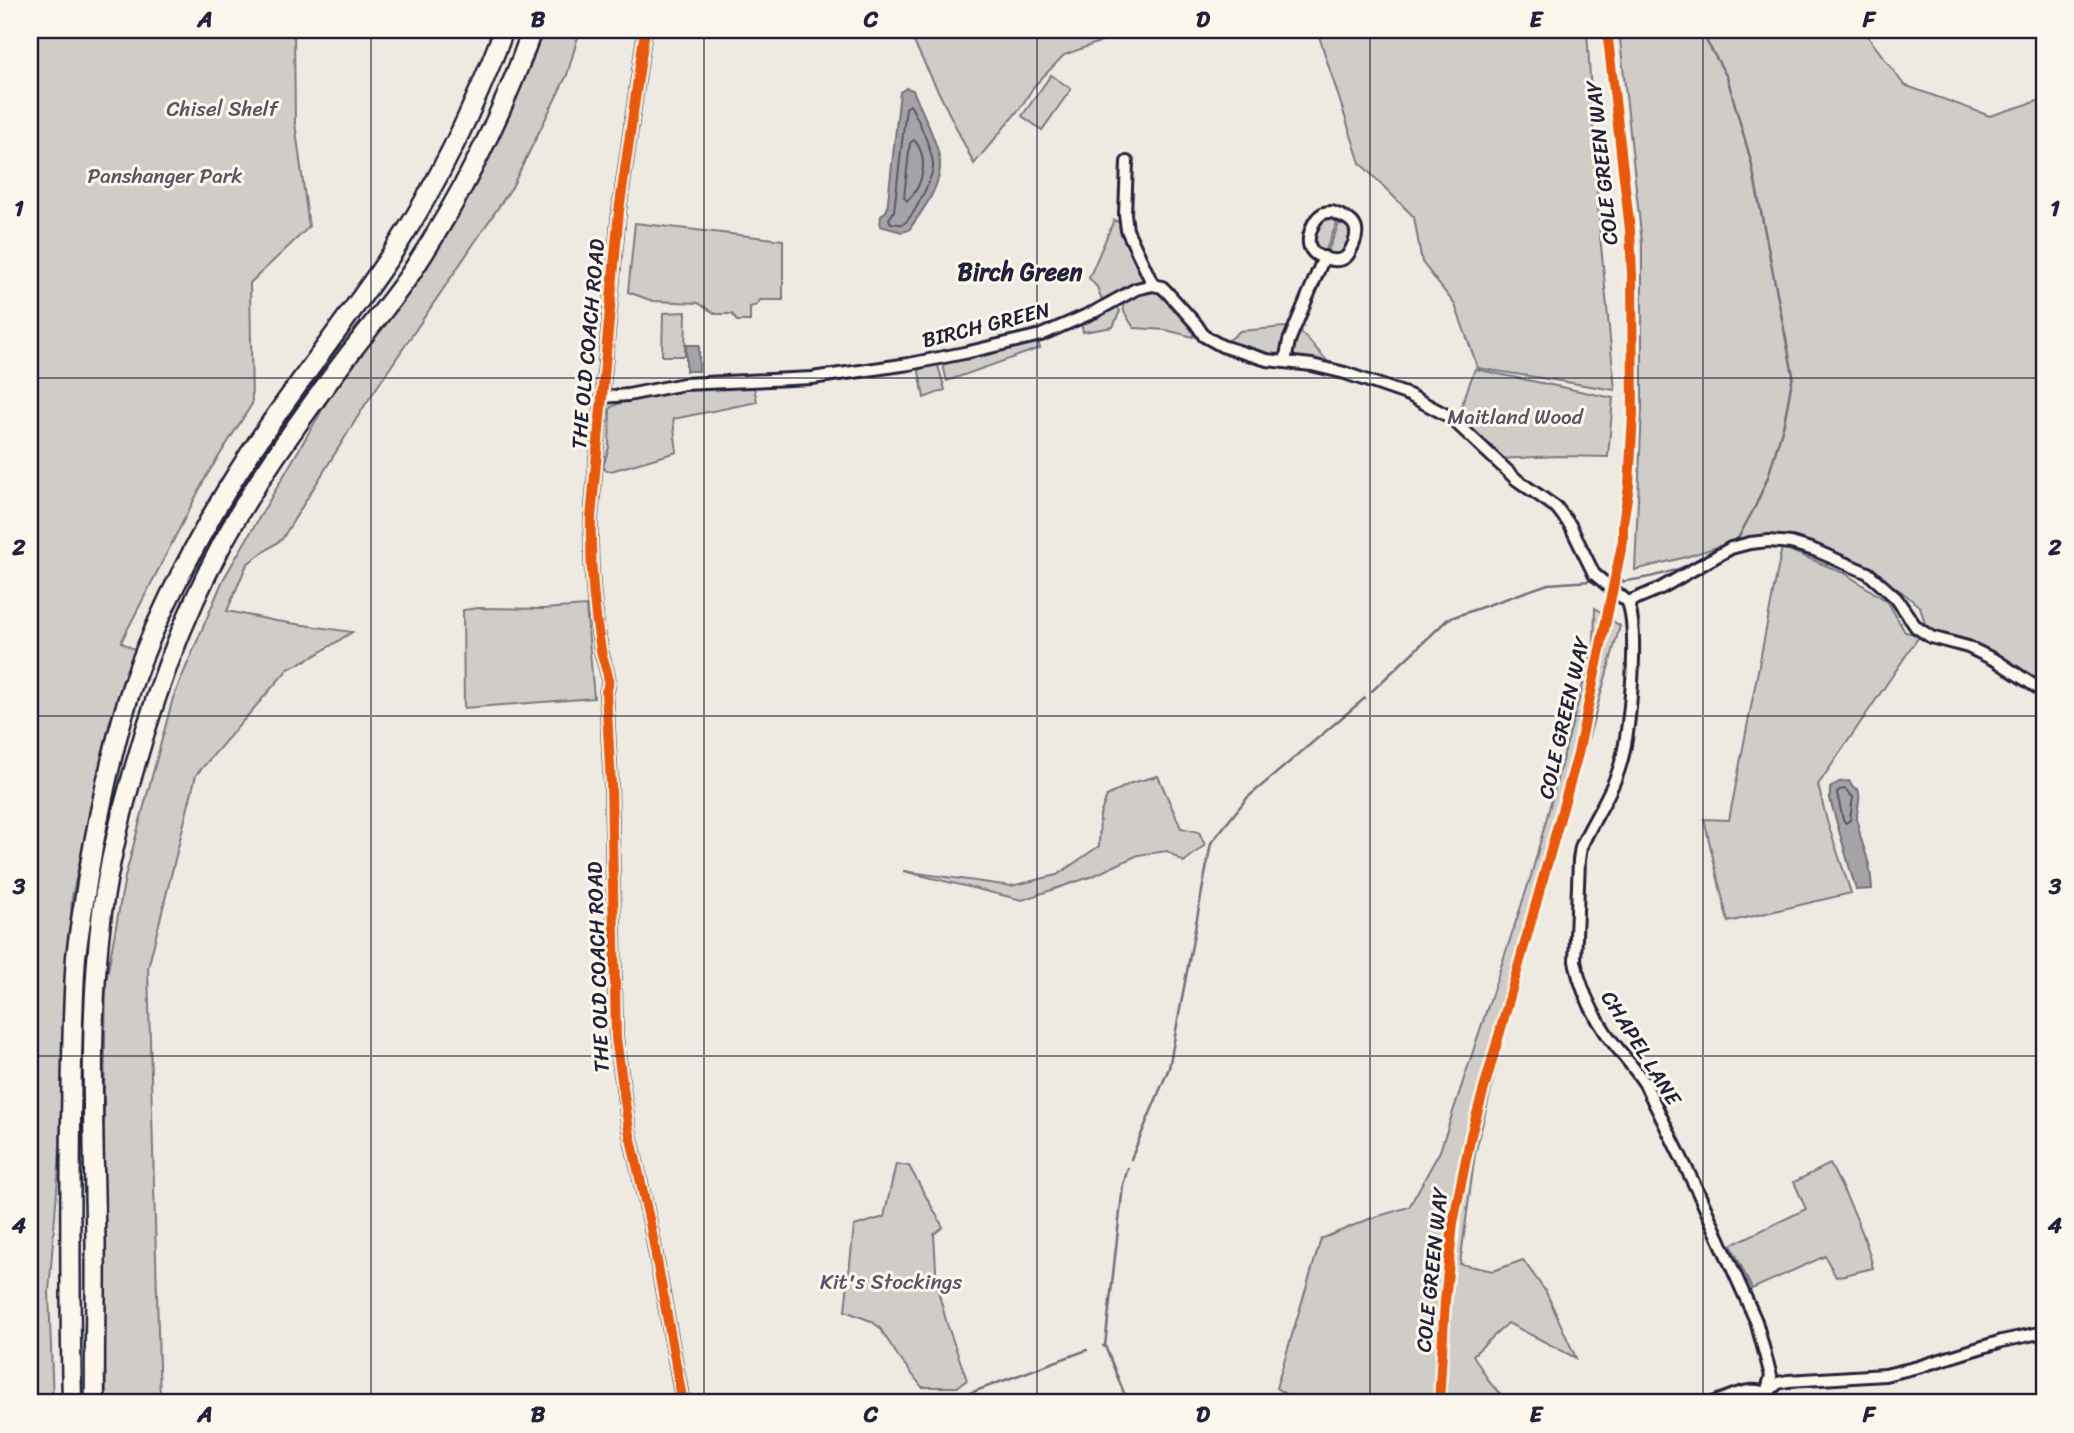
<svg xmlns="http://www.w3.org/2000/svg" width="2074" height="1433" font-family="Sriracha,sans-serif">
	<rect width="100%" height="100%" fill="#eeeae2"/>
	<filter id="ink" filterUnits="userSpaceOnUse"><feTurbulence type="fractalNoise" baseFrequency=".0143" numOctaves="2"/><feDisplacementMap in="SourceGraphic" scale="14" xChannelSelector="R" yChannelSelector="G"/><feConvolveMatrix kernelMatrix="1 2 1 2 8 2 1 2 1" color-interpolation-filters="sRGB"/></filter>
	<g filter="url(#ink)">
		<!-- green -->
		<g fill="#d0cdc9" stroke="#797882" stroke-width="2">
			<polygon points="30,30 294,30 295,123 309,227 250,283 252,404 207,475 121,642 137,651 110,721 72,897 59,1165 49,1292 53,1403 30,1403"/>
			<polygon points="543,30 580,30 567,75 512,187 365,405 282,539 247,564 227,611 276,621 352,632 316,655 288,669 196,775 148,968 160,1403 106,1403 102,1228 106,981 125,877 173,698 223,580 329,398 474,186 541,38"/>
			<polygon points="908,30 1132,30 1064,55 1034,86 1021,107 974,164"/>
			<polygon points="1317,30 1587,30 1600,235 1615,390 1478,368 1455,305 1422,262 1414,217 1360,163"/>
			<polygon points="1619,30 1863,30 1904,85 1990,116 2044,99 2044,683 1996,654 1943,637 1927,630 1920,607 1902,592 1868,570 1800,541 1751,536 1686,557 1635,570 1642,407 1642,243"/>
			<polygon points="1051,75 1071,89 1042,130 1022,116"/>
			<path d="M1327 216 1339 218 1325 252 1315 247C1313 234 1316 223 1327 216Z"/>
			<polygon points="1341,219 1348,222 1353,232 1344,254 1333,256 1327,253"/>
			<polygon points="1114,220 1122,224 1146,279 1103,302 1097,287 1089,278"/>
			<polygon points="635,223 783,240 783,300 760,300 757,305 750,307 750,321 737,321 732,314 716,314 698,303 653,301 628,292"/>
			<polygon points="1153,291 1160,292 1191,324 1193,329 1193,337 1166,330 1134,328 1124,312 1123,302 1140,293"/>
			<polygon points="1116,304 1120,311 1113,327 1083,332 1081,322"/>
			<polygon points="686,312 685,356 662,356 663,313"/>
			<polygon points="1285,327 1290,328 1282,350 1277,355 1267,355 1227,342 1240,331"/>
			<path d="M1297 331 1306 337 1328 362 1296 358C1288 349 1293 342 1297 331Z"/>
			<polygon points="1037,340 1040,348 947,381 942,361 965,356 966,359 995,353 997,349"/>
			<polygon points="937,362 945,390 924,398 918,366"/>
			<polygon points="1475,369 1613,398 1608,457 1558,456 1498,459 1457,418"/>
			<polygon points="754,387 757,402 673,419 677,452 611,471 607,471 603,467 609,447 610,410 611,407 624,401 680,389"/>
			<polygon points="1782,547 1846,574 1888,602 1905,632 1920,635 1818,785 1827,821 1851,893 1728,922 1704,819 1729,820"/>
			<polygon points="586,606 594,698 464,708 463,610 478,608 543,609"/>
			<polygon points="1595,608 1620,626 1502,1046 1475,1154 1460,1264 1493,1271 1523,1260 1546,1292 1576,1358 1508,1323 1473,1355 1490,1383 1509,1403 1300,1403 1276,1388 1321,1239 1369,1219 1409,1207 1440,1151 1531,876 1594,643"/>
			<polygon points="1158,776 1181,828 1199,832 1205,845 1184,862 1167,851 1138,855 1093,876 1022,900 903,871 1011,886 1057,875 1099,846 1100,815 1107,796 1131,783"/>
			<polygon points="896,1164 909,1166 943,1227 934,1234 937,1287 947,1324 967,1380 957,1387 922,1387 898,1356 879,1327 871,1321 845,1311 854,1226 884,1217"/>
			<path d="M1830 1164C1847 1198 1865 1231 1873 1268L1836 1277 1825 1256 1752 1289 1731 1245 1806 1209 1794 1182Z"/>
		</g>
		<!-- water -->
		<g fill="#a6a3a7" stroke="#716f7c" stroke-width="2">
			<path d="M906 88 913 90C920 108 942 150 940 167 939 190 921 212 909 230L902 232 880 226 881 216 887 210 900 92Z"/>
			<rect x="686" y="345" width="13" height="26"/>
			<path d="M1849 781 1853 788 1858 789C1862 799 1857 806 1857 816 1857 832 1864 846 1868 861 1871 870 1871 879 1872 889L1856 890 1830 799V788L1839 782Z"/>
		</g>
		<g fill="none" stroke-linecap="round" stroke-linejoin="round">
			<!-- shore -->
			<g stroke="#575666" stroke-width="2">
				<path d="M910 105C917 116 934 154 933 167 932 178 912 222 902 224 901 225 892 223 891 223L889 219 894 211 906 108Z"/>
				<path d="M914 140C929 157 924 186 907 201L904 197 910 143Z"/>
				<polygon points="1845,789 1853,797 1850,820 1846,823 1843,820 1837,793 1839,790"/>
			</g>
			<!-- stream -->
			<g stroke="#716f7c" stroke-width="2.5">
				<polyline points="1700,30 1727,77 1751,161 1793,375 1784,423 1768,477 1755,507 1738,538 1728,544"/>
				<path d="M1609 583C1643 580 1677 573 1706 556"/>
				<polyline points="1372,691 1448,619 1548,584 1591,581"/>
				<polyline points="1131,1159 1169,1068 1211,843 1247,798 1365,698"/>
				<polyline points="1103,1346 1105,1346 1123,1185 1128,1168"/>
				<polyline points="1105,1346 1128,1403"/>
				<polyline points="943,1403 1087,1350"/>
			</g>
			<!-- minor casing -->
			<g stroke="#22223b" stroke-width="16">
				<g id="minor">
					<path d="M645 30 619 211 591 518C590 562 593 605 601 650 603 664 613 678 606 692L611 785 616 1038 629 1130 650 1223 683 1403"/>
					<polyline points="1127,162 1125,214 1127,230 1153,285"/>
					<path d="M1332 212C1348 218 1362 223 1354 243 1352 247 1350 253 1346 257 1337 264 1316 258 1311 249 1305 240 1313 219 1322 214 1325 212 1328 212 1332 212Z"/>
					<polyline points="1285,362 1289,341 1324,257"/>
					<polyline points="602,397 628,395 684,384 812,378 909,364 969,352 1041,335 1096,311 1136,289 1153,285 1162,287 1167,292 1196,324 1204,336 1222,346 1267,360 1312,365 1345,373 1409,395 1450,417 1517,480 1557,508 1570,525 1594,574 1628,602"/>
					<path d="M1628 602C1639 633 1630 737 1619 769 1610 797 1592 821 1581 847L1579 860 1575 961C1580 988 1592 1013 1608 1036 1620 1052 1634 1067 1645 1084L1698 1192 1756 1321 1771 1376 1766 1393"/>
					<polyline points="1628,602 1661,588 1731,548 1750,543 1769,541 1791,543 1814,550 1868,573 1896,598 1916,627 1931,637 1968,647 1997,661 2044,692"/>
					<polyline points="1769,1391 1778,1383 1788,1381 1885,1375 1918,1367 2002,1341 2044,1332"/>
					<path d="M1713 1403C1735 1395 1760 1380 1777 1403"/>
				</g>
			</g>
			<!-- trunk casing -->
			<g stroke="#22223b" stroke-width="23">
				<g id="trunk">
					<path d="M72 1403C70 1309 70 1215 71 1120 72 1066 72 1011 76 957 79 930 84 903 88 876 98 817 110 759 127 702 145 641 179 575 210 519 262 425 335 339 395 249 440 180 475 106 504 30"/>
					<path d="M95 1403C94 1341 97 1279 95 1217 93 1115 89 1013 102 912 109 862 121 814 135 766 160 677 193 592 240 512 273 457 311 404 350 353 370 327 391 302 409 276 460 199 502 117 532 30"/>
				</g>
			</g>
			<!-- minor -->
			<use href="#minor" stroke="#fbf7ec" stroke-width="10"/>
			<!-- trunk -->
			<use href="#trunk" stroke="#fbf7ec" stroke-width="18"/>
			<!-- cycleway casing -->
			<g stroke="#fbf7ec" stroke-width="15">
				<g id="cycleway">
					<path d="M645 30 619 211 591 518C590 562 593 605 601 650 603 664 613 678 606 692L611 785 616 1038 629 1130 650 1223 683 1403"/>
					<polyline points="1439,1403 1445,1301 1453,1223 1471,1135 1578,754 1623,540 1623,523 1629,486 1633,414 1632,275 1630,230 1607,30"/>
				</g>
			</g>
			<!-- cycleway -->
			<use href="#cycleway" stroke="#e8590c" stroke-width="10"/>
		</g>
	</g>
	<!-- grid -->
	<path fill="none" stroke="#22223b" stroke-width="2" stroke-opacity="0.55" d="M371 30V1403M704 30V1403M1037 30V1403M1370 30V1403M1703 30V1403M30 378H2044M30 716H2044M30 1056H2044"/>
	<g text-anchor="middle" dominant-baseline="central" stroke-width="6" stroke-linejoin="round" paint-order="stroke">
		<!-- park labels -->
		<g font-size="21" fill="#565566" stroke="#fbf7ec">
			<text x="222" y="109">Chisel Shelf</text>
			<text x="165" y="176">Panshanger Park</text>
			<text x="1515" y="417">Maitland Wood</text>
			<text x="891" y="1282">Kit's Stockings</text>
		</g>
		<!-- street labels -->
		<g font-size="21" fill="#22223b" stroke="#fbf7ec">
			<text transform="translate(1602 163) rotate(-96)">COLE GREEN WAY</text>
			<text transform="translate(986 325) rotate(-14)">BIRCH GREEN</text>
			<text transform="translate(588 344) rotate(-85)">THE OLD COACH ROAD</text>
			<text transform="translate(1564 718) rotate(-77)">COLE GREEN WAY</text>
			<text transform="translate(598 967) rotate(-92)">THE OLD COACH ROAD</text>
			<text transform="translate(1641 1048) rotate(58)">CHAPEL LANE</text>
			<text transform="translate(1432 1270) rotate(-84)">COLE GREEN WAY</text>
		</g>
		<!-- quarter labels -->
		<g font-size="24" font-weight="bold" fill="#22223b" stroke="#fbf7ec">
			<text x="1020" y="272">Birch Green</text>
		</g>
	</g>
	<!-- margin -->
	<rect width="2074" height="1433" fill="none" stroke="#fbf7ec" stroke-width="77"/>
	<rect x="38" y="38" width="1998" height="1356" fill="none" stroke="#22223b" stroke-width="2.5"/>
	<g font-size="23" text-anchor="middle" font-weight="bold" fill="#22223b">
		<text x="205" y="27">A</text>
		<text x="538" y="27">B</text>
		<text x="871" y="27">C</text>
		<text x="1203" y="27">D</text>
		<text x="1536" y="27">E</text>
		<text x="1869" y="27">F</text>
		<text x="19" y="216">1</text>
		<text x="2055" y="216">1</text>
		<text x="19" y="555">2</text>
		<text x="2055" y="555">2</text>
		<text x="19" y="894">3</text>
		<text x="2055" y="894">3</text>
		<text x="19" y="1233">4</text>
		<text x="2055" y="1233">4</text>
		<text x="205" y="1422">A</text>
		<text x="538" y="1422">B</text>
		<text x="871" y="1422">C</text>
		<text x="1203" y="1422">D</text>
		<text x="1536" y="1422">E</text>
		<text x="1869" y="1422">F</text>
	</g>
</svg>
